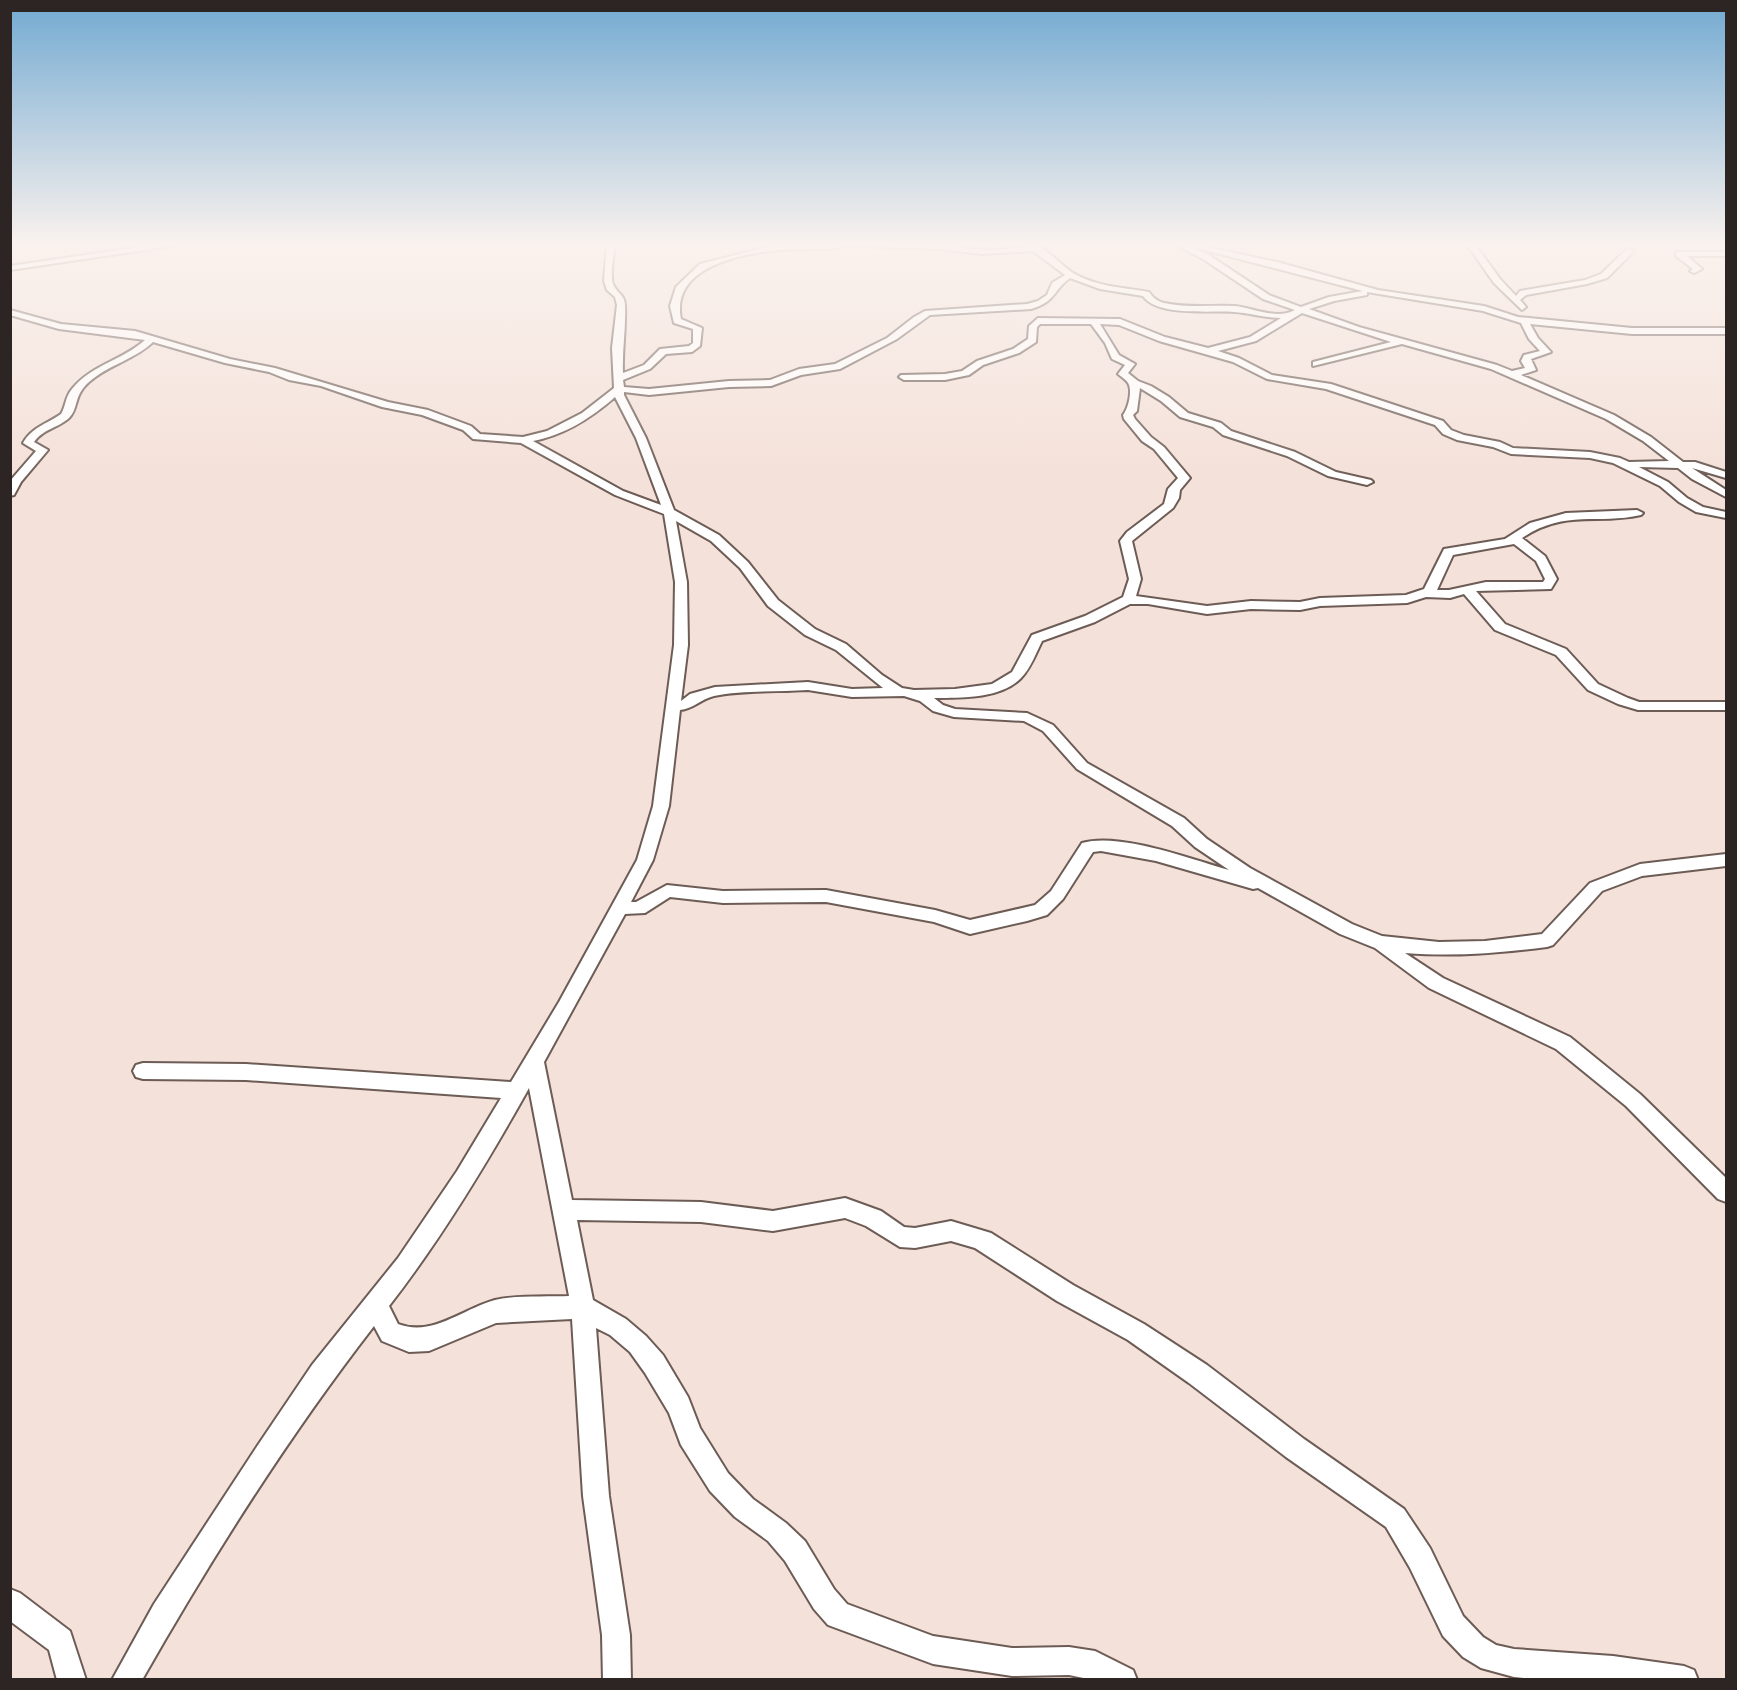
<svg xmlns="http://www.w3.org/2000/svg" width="1737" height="1690" font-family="Manrope,sans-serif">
	<rect width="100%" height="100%" fill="#f4e1d9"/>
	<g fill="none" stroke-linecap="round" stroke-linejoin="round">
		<!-- street casing -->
		<g stroke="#6c5c55" stroke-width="4">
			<g id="street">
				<polygon points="167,243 192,243 10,270 10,266"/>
				<path d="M607 243H615C614 253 609 279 614 286 618 294 625 295 625 306 626 328 622 351 623 373L644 365 660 349 689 346 693 343V329L674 323 670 306 676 287 700 264 771 246 937 243 969 249 995 250 1029 247 1026 243C1043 243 1059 264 1073 273 1097 287 1122 287 1149 292 1153 298 1157 301 1164 303 1187 308 1211 305 1235 306 1253 308 1277 320 1295 310L1263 299 1203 259 1174 244 1183 243 1209 255 1269 295 1301 307 1329 297 1363 291 1193 247 1197 245 1277 262 1378 290 1484 306 1518 317 1632 328H1726V334H1632L1530 324 1538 338 1551 352 1531 359 1536 370 1521 375 1614 415 1651 437 1683 462H1695L1726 472V478L1692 468 1726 490V497L1692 479 1678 468 1639 467 1668 482 1687 498 1703 507 1726 512V518L1696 512 1679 502 1660 486 1613 463 1590 458 1511 454 1493 447 1457 440 1443 434 1435 425 1326 389 1267 379 1233 362 1159 341 1119 325 1100 324 1119 355 1135 364 1128 373 1138 381 1151 386 1169 397 1188 413 1221 423 1231 431 1295 452 1336 472 1371 480 1373 482 1367 485 1328 476 1287 456 1223 435 1213 427 1180 417 1161 401 1140 388 1137 411 1133 415 1135 419 1151 437 1164 447 1190 478 1180 490 1179 498 1173 508 1132 541 1141 579 1136 596 1207 606 1251 601 1300 602 1320 598 1406 595 1424 589 1444 549 1505 539 1530 523 1566 513 1637 510 1643 513 1641 515C1597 525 1565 509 1522 538L1545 556 1557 579 1551 589 1476 591 1505 624 1566 649 1598 684 1628 698 1639 702H1726V710H1638L1618 704 1588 690 1556 655 1495 630 1464 594 1450 598 1426 597 1407 603 1320 606 1300 610 1251 609 1207 614 1148 604H1130L1095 622 1042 641C1036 653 1031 668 1021 678 1001 699 961 698 934 698L943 705 955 709 1027 713 1053 725 1087 763 1184 818 1207 839 1250 868 1352 924 1382 936 1439 942 1485 941 1542 934 1590 883 1640 864 1726 854V866L1642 876 1602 891 1553 945 1547 947C1499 953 1454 957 1405 953L1443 978 1570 1037 1640 1094 1726 1178V1202L1718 1199 1626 1106 1556 1049 1429 988 1375 948 1340 934 1258 888 1253 889 1156 861 1101 851 1093 852 1063 899 1047 915 1027 921 970 934 934 922 826 902 723 903 670 897 645 913 625 914 544 1062 572 1200 701 1202 773 1211 845 1198 881 1211 904 1227 915 1228 951 1221 991 1233 1073 1285 1144 1324 1207 1365 1304 1439 1404 1509 1430 1548 1463 1616 1483 1637 1496 1645 1514 1649 1613 1656 1684 1666 1694 1670 1698 1680H1545L1514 1677 1481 1668 1463 1657 1443 1636 1410 1568 1386 1527 1286 1457 1189 1383 1128 1340 1057 1301 975 1248 951 1241 915 1248 900 1247 866 1226 845 1218 773 1231 701 1222 577 1220 593 1300 626 1319 646 1336 663 1355 688 1397 700 1428 728 1473 753 1499 786 1523 805 1541 834 1589 847 1604 933 1636 1012 1648 1069 1647 1095 1651 1133 1670 1137 1680H1093L1069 1675 1012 1676 933 1664 828 1625 814 1609 785 1561 768 1541 735 1517 710 1491 681 1445 669 1413 645 1373 630 1352 610 1335 596 1328 609 1496 630 1635 631 1680H603L602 1635 583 1496 572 1319 496 1323 429 1351 409 1352 382 1341 374 1326C288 1437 212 1557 142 1680H112L154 1604 258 1445 312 1365 398 1258 457 1171 501 1098 246 1080 143 1079 136 1077 133 1071 136 1065 143 1063 246 1064 511 1082 559 1002 637 860 653 806 674 645 675 582 664 514 615 495 521 443 473 439 463 430 422 415 382 407 321 386 289 380 269 372 225 363 153 342C134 360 108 365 89 382 73 396 79 408 69 418 58 428 43 429 34 442L48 450 21 482 14 495 10 496V481L36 451 23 443C32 427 47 424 61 414 66 406 65 397 72 389 91 365 123 360 145 340L59 329 10 315V310L61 324 135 331 230 359 275 368 388 402 428 410 471 426 480 434 523 437 547 431 582 413 614 388 612 348 617 305 615 297 607 290 604 281ZM848 246 941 249 982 254 1033 251 1065 275 1052 283 1047 295 1038 301 1027 304 925 311 914 317 887 338 835 364 799 369 770 380 729 381 649 389 624 387 623 380 650 369 666 354 692 352 700 346 702 328 681 319C671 270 732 256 770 251 796 247 822 252 848 246ZM1070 278 1100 289 1143 296C1157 317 1212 310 1234 312 1250 313 1265 318 1281 318L1250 337 1208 348 1165 337 1120 319 1038 318 1029 326 1028 339 1013 349 977 361 962 371 945 374 901 375 899 377 904 380H945L969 375 983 365 1019 353 1036 342 1037 327 1040 324H1091L1105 343 1112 359 1125 365 1118 374C1122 377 1128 381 1129 385 1132 393 1128 409 1123 415L1124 419 1142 441 1154 449 1178 478 1168 489 1164 504 1127 532 1120 541 1129 579 1123 597 1085 616 1032 635 1012 672 992 684 955 689 914 690 902 688 882 675 846 644 815 629 778 600 748 562 719 535 674 510 646 438 624 395V392L649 395 729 387 771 386 801 375 840 369 897 339 930 315 1031 309C1057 301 1052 291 1070 278ZM1367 292 1483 311 1521 323 1529 339 1540 351 1524 355 1521 361 1525 368 1512 371 1497 365 1359 327 1309 309 1334 301 1367 295ZM1302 313 1391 342 1313 362V366L1402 344 1491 369 1606 419 1643 441 1669 461 1629 462 1620 458 1590 452 1513 448 1500 442 1464 435 1451 430 1443 421 1331 384 1272 375 1239 358 1218 351 1256 341ZM615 397 636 438 661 505 623 491 533 441C565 435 591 418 615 397ZM676 521 711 541 740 568 768 606 805 635 836 650 883 688 852 689 808 682 715 687 690 694 681 701 688 645 687 582ZM1514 544 1536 561 1545 579 1543 582H1486L1449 590H1437L1453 555ZM808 690 852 697 904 696 920 701 933 711 954 717 1024 721 1043 731 1077 769 1172 826 1195 847 1229 870C1191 859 1119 832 1082 843L1051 891 1035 905 970 920 935 910 826 890 723 891 667 885 636 902H631L653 860 669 806 680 710C693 709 701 699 714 696 741 690 780 692 808 690ZM529 1088 569 1296C549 1297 514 1295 495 1300 462 1309 433 1337 398 1324L389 1306C442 1238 487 1163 529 1088Z"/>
				<polygon points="1466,243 1474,243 1500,279 1516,296 1520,291 1585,280 1601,274 1627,249 1634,251 1607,278 1587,284 1526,295 1520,300 1526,307 1522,310 1494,283"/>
				<polygon points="1676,252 1726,252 1726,256 1687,256 1702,269 1694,273 1690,271 1693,269 1676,256"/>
				<polygon points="10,1589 20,1593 70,1631 86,1680 57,1680 49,1650 10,1621"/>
			</g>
		</g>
		<!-- street -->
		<use href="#street" fill="#fff" fill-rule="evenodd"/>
	</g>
	<!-- sky -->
	<linearGradient id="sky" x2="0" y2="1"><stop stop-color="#73aad2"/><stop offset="0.51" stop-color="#faf2ee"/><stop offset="1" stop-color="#faf2ee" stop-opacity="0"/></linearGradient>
	<rect width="1737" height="480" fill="url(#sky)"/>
	<!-- border -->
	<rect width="1737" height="1690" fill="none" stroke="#2c2523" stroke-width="24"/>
</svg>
